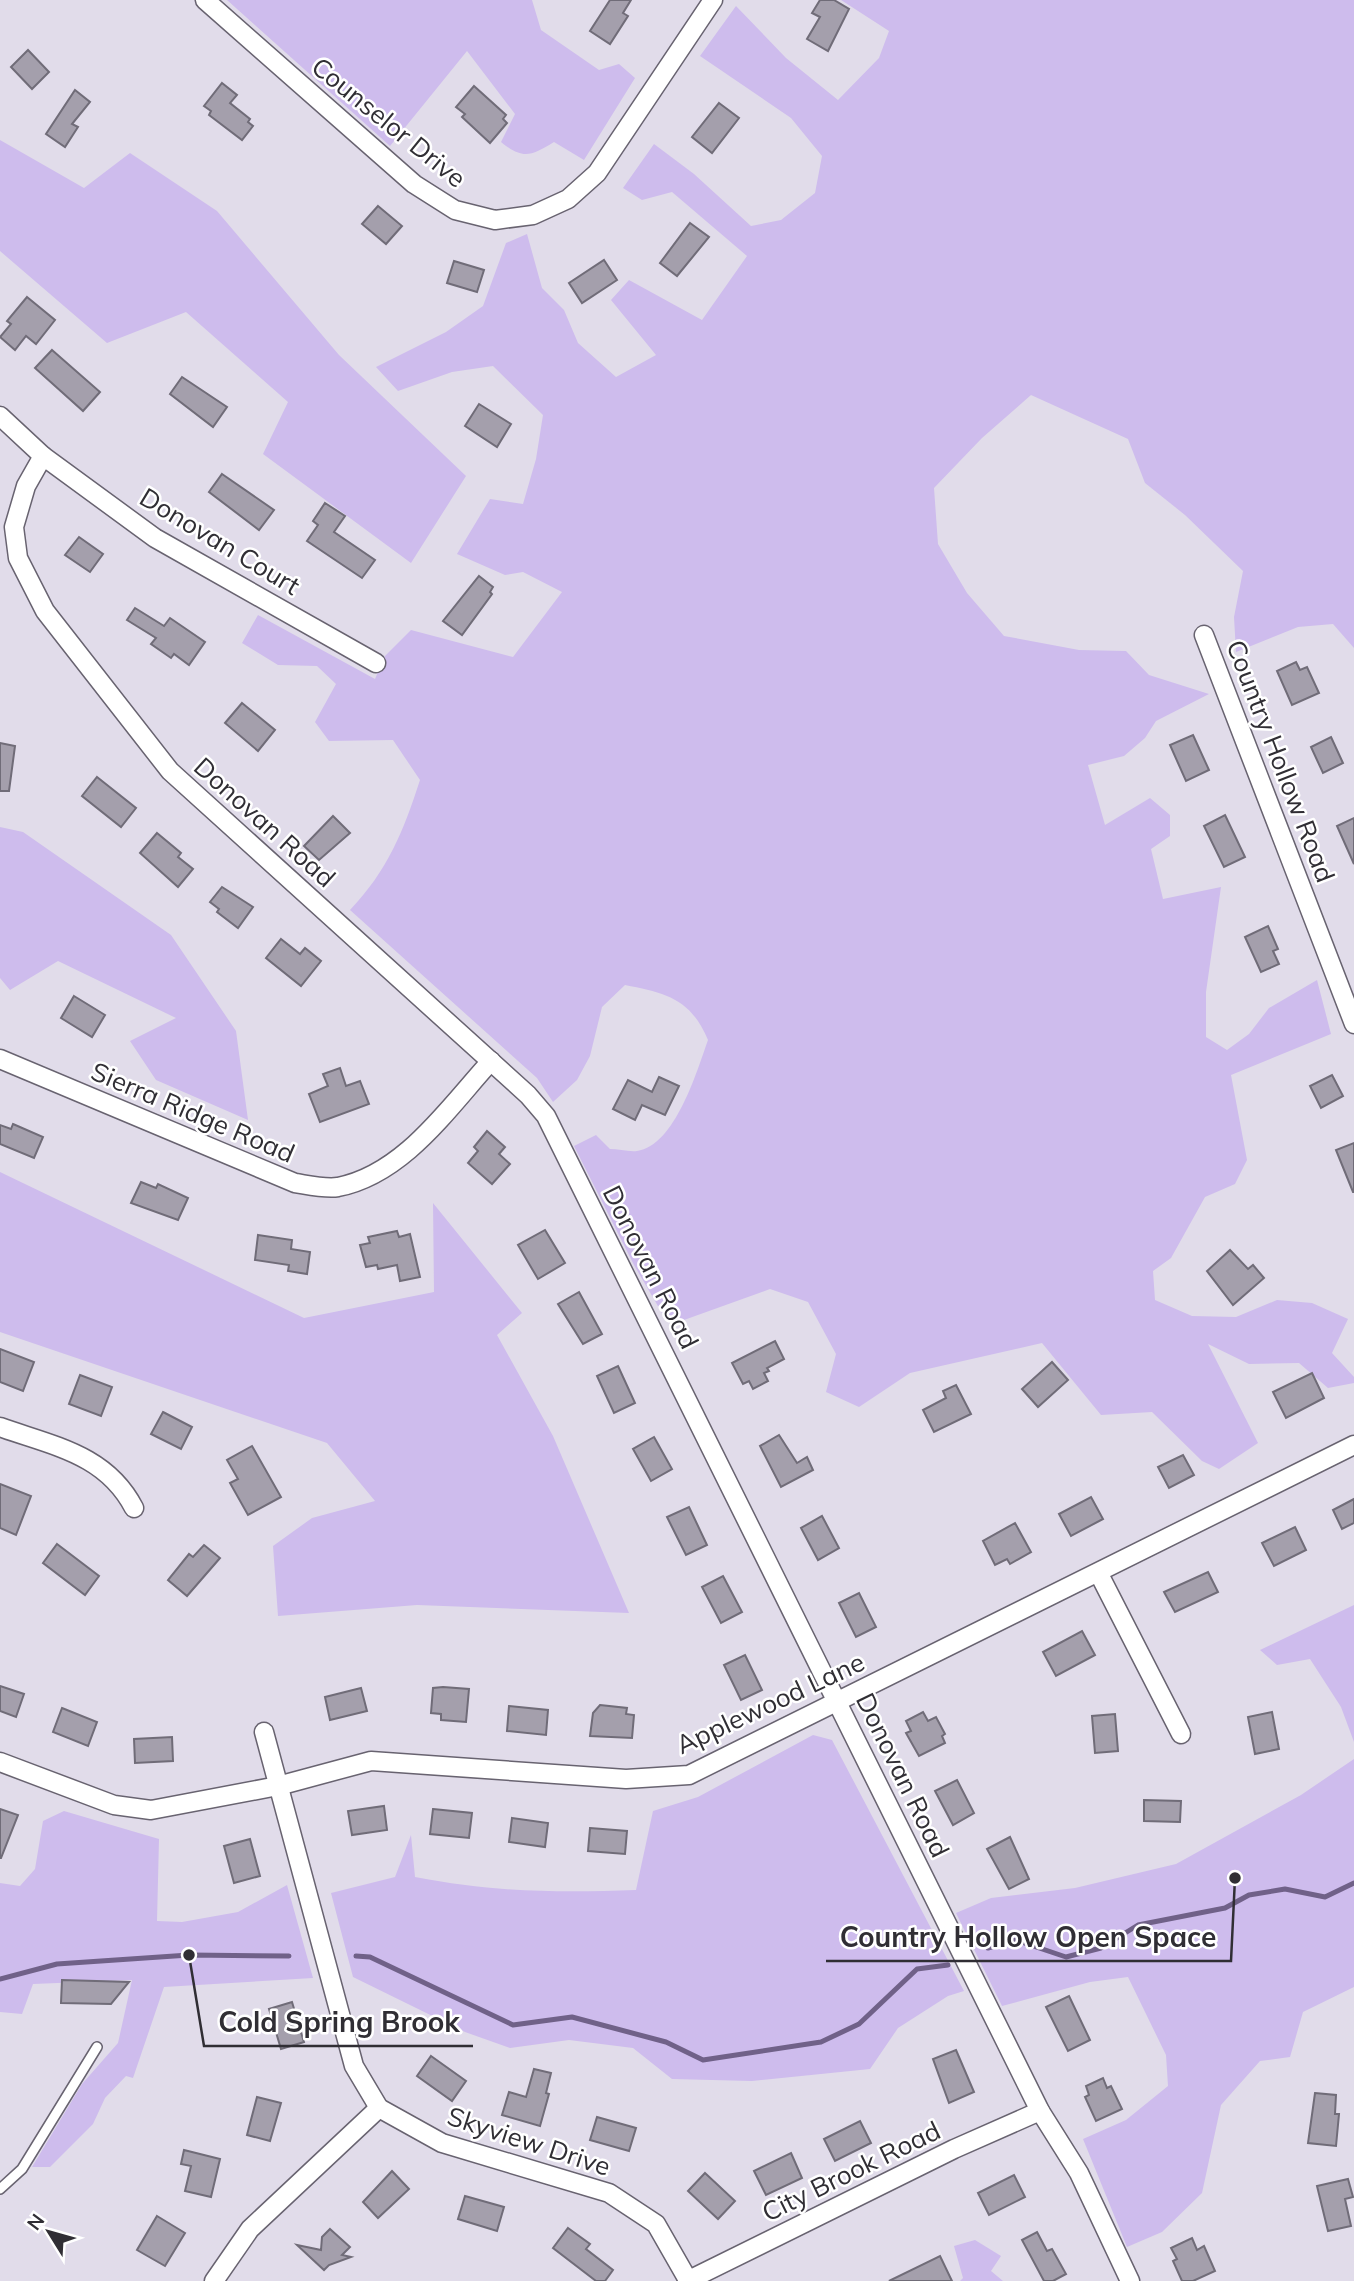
<svg xmlns="http://www.w3.org/2000/svg" width="1354" height="2281" font-family="Mulish,sans-serif">
	<rect width="100%" height="100%" fill="#e1dcea"/>
	<!-- green -->
	<g fill="#cebced">
		<path d="M227 0H532L541 30 599 70 619 64 635 78 584 160 554 142C531 156 523 160 501 142L515 114 467 51 390 146Z"/>
		<path d="M841 0H1354V648L1333 624 1298 627 1236 652 1234 617 1243 571 1185 515 1145 483 1128 439 1031 395 982 438 934 488 938 544 967 593 1004 636 1079 650 1126 651 1149 675 1209 694 1156 721 1145 738 1124 756 1088 765 1105 825 1150 798 1170 815V836L1151 849 1163 899 1221 887 1206 992V1037L1227 1050 1249 1034 1269 1008 1317 980 1331 1034 1231 1075 1247 1160 1235 1184 1205 1197 1171 1258 1153 1271 1155 1300 1192 1316 1236 1317 1277 1300 1312 1303 1348 1319 1332 1353 1354 1377V1383L1328 1388 1299 1363 1249 1364 1208 1344 1258 1443 1219 1469 1202 1461 1152 1412 1101 1415 1042 1343 910 1373 859 1407 826 1392 836 1354 808 1302 770 1289 684 1320 662 1313 634 1265 574 1146 596 1135 610 1149C618 1149 629 1152 637 1151 675 1146 697 1071 708 1040 691 999 666 993 625 985L602 1007 590 1056 577 1080 553 1102 537 1078 350 910C388 870 403 832 420 780L393 740 329 741 315 722 336 684 317 666 278 665 242 643 258 615 375 679 385 656 411 630 513 657 562 592 523 572 505 575 457 554 490 499 523 504 536 459 543 415 493 366 452 372 398 391 376 367 446 332 483 306 506 243 527 234 542 288 564 310 578 343 616 377 656 355 611 300 629 280 702 320 747 256 672 192 642 200 623 188 654 144 694 174 751 226 781 220 815 193 822 156 791 118 700 56 736 6 786 58 838 100 879 58 889 31Z"/>
		<polygon points="0,140 84,188 130,153 217,211 339,355 466,476 411,563 263,454 288,402 186,312 107,343 0,251"/>
		<polygon points="0,827 23,832 171,935 236,1031 248,1120 156,1080 130,1041 176,1018 58,961 10,990 0,978"/>
		<polygon points="0,1172 304,1318 434,1292 433,1203 522,1313 497,1335 553,1436 629,1613 417,1605 278,1616 273,1546 312,1518 375,1501 327,1443 0,1332"/>
		<polygon points="1354,1605 1354,1742 1341,1707 1310,1659 1277,1665 1260,1650"/>
		<path d="M813 1735 832 1740 964 1991 948 1996 898 2028 870 2069 752 2081 672 2079 633 2048 569 2040 510 2048 465 2032 353 1977 331 1893 395 1877 411 1835 415 1877C492 1892 558 1893 636 1890L653 1811 698 1797Z"/>
		<polygon points="1354,1759 1354,1987 1303,2012 1290,2057 1260,2061 1221,2105 1202,2193 1162,2232 1127,2247 1083,2139 1126,2120 1168,2086 1166,2055 1128,1977 1090,1982 1002,2006 956,1913 991,1898 1075,1888 1176,1864 1301,1795"/>
		<polygon points="64,1811 159,1839 157,1921 182,1922 238,1912 287,1885 313,1978 164,1987 133,2078 126,2076 105,2098 93,2124 50,2167 32,2167 82,2084 118,2043 132,1980 33,1984 22,2014 0,2012 0,1883 20,1886 35,1869 43,1821"/>
		<polygon points="975,2240 1001,2256 991,2271 1003,2281 960,2281 963,2278 954,2246"/>
	</g>
	<g fill="none" stroke-linecap="round" stroke-linejoin="round">
		<!-- stream -->
		<g stroke="#706188" stroke-width="5">
			<polyline points="988,1948 1016,1940 1066,1957 1101,1948 1138,1925 1225,1908 1249,1895 1285,1889 1325,1897 1354,1883"/>
			<polyline points="356,1956 370,1957 513,2025 572,2017 666,2042 703,2060 821,2042 859,2024 917,1969 948,1965"/>
			<polyline points="0,1979 57,1964 189,1955 289,1956"/>
		</g>
	</g>
	<!-- building -->
	<g fill="#a49fac" stroke="#706c78" stroke-width="2">
		<polygon points="610,0 631,0 623,13 628,16 610,44 590,31"/>
		<polygon points="820,0 834,0 849,9 828,51 807,39 820,17 812,13"/>
		<polygon points="28,50 49,72 32,89 11,67"/>
		<polygon points="222,83 237,95 230,103 250,119 248,122 253,126 242,140 209,115 211,111 204,106"/>
		<polygon points="474,86 506,115 503,119 507,123 490,143 462,117 465,114 456,107"/>
		<polygon points="75,90 90,102 72,124 78,127 65,147 46,134"/>
		<polygon points="719,103 739,118 712,153 692,137"/>
		<polygon points="378,206 402,226 386,244 362,224"/>
		<polygon points="690,223 709,237 677,276 660,263"/>
		<polygon points="604,260 617,280 582,303 569,283"/>
		<polygon points="454,261 484,270 477,292 447,283"/>
		<polygon points="27,297 55,320 36,344 26,336 15,350 0,337 11,324 7,321"/>
		<polygon points="52,350 100,392 83,411 35,368"/>
		<polygon points="182,377 227,407 213,427 170,394"/>
		<polygon points="479,404 511,424 497,447 465,426"/>
		<polygon points="222,474 274,510 259,530 209,492"/>
		<polygon points="325,503 345,516 334,532 375,560 362,578 307,541 318,525 313,521"/>
		<polygon points="79,537 103,554 90,572 65,555"/>
		<polygon points="479,576 493,587 490,592 492,594 462,635 443,621"/>
		<polygon points="135,608 164,626 170,618 205,642 189,665 174,654 171,658 151,644 156,638 127,620"/>
		<polygon points="1296,662 1300,670 1307,667 1319,693 1292,705 1277,671"/>
		<polygon points="242,703 275,730 258,751 225,723"/>
		<polygon points="1193,735 1209,770 1186,781 1170,745"/>
		<polygon points="1331,737 1343,763 1323,773 1311,747"/>
		<polygon points="0,743 15,746 9,791 0,791"/>
		<polygon points="97,777 136,808 121,827 82,796"/>
		<polygon points="1225,815 1245,857 1224,867 1204,826"/>
		<polygon points="333,816 350,833 319,860 304,846"/>
		<polygon points="1354,818 1354,864 1337,826"/>
		<polygon points="157,833 181,853 178,857 193,869 178,887 140,853"/>
		<polygon points="222,887 253,907 238,928 217,912 219,909 210,902"/>
		<polygon points="1268,926 1278,949 1273,951 1279,964 1261,972 1245,937"/>
		<polygon points="281,939 300,954 305,948 321,961 301,986 266,958"/>
		<polygon points="74,996 105,1015 92,1037 61,1018"/>
		<polygon points="340,1068 346,1086 360,1081 369,1104 320,1122 309,1094 328,1086 323,1074"/>
		<polygon points="1332,1075 1343,1096 1321,1108 1310,1086"/>
		<polygon points="659,1077 679,1086 665,1115 642,1105 635,1120 613,1109 628,1080 652,1092"/>
		<polygon points="13,1124 43,1137 34,1158 0,1144 0,1125 11,1129"/>
		<polygon points="487,1131 505,1147 499,1154 510,1164 492,1184 468,1163 478,1151 474,1147"/>
		<polygon points="1354,1143 1354,1192 1353,1192 1336,1150"/>
		<polygon points="141,1182 156,1188 158,1184 188,1198 178,1220 131,1203"/>
		<polygon points="545,1230 565,1263 538,1279 518,1245"/>
		<polygon points="397,1231 399,1237 410,1234 420,1277 400,1281 397,1265 378,1269 377,1265 366,1267 360,1245 370,1243 368,1237"/>
		<polygon points="258,1235 292,1240 291,1249 310,1252 307,1274 288,1271 289,1265 255,1260"/>
		<polygon points="1230,1250 1248,1269 1253,1265 1264,1278 1233,1305 1207,1271"/>
		<polygon points="579,1292 602,1334 583,1344 558,1304"/>
		<polygon points="775,1341 784,1359 767,1368 769,1371 764,1373 768,1381 753,1389 749,1381 743,1384 732,1363"/>
		<polygon points="0,1349 34,1362 23,1391 0,1382"/>
		<polygon points="1052,1362 1068,1380 1038,1407 1022,1389"/>
		<polygon points="618,1366 635,1403 614,1413 597,1376"/>
		<polygon points="1312,1373 1324,1398 1286,1418 1273,1392"/>
		<polygon points="80,1375 112,1387 101,1416 69,1404"/>
		<polygon points="956,1385 971,1414 934,1432 923,1410 946,1398 943,1391"/>
		<polygon points="163,1412 192,1427 181,1449 151,1434"/>
		<polygon points="779,1435 797,1463 807,1457 813,1470 781,1487 760,1446"/>
		<polygon points="654,1437 672,1469 651,1481 633,1449"/>
		<polygon points="252,1446 281,1497 248,1515 230,1483 238,1479 227,1460"/>
		<polygon points="1183,1455 1194,1475 1169,1488 1158,1467"/>
		<polygon points="0,1484 31,1496 16,1535 0,1528"/>
		<polygon points="1091,1497 1103,1519 1071,1536 1059,1514"/>
		<polygon points="1354,1499 1354,1523 1342,1529 1333,1510"/>
		<polygon points="689,1507 707,1545 686,1555 667,1517"/>
		<polygon points="822,1516 839,1548 818,1560 801,1528"/>
		<polygon points="1015,1523 1031,1552 1010,1564 1007,1559 995,1565 983,1541"/>
		<polygon points="1295,1527 1306,1550 1274,1566 1262,1543"/>
		<polygon points="57,1544 99,1576 85,1595 43,1563"/>
		<polygon points="204,1545 220,1558 187,1596 168,1580 189,1554 193,1557"/>
		<polygon points="1208,1572 1218,1592 1175,1612 1164,1592"/>
		<polygon points="723,1576 742,1612 721,1623 702,1587"/>
		<polygon points="859,1593 876,1627 856,1637 839,1603"/>
		<polygon points="1082,1631 1095,1655 1056,1676 1043,1652"/>
		<polygon points="745,1655 762,1690 741,1700 724,1665"/>
		<polygon points="0,1686 24,1694 16,1717 0,1711"/>
		<polygon points="443,1687 469,1689 466,1722 441,1720 441,1714 431,1713 433,1688"/>
		<polygon points="361,1688 367,1711 330,1720 325,1697"/>
		<polygon points="600,1705 627,1708 626,1714 634,1715 632,1738 590,1736 593,1713"/>
		<polygon points="509,1706 548,1710 546,1735 507,1731"/>
		<polygon points="62,1708 97,1722 88,1746 53,1732"/>
		<polygon points="923,1712 928,1721 936,1717 945,1734 942,1736 945,1743 919,1756 906,1733 911,1731 906,1721"/>
		<polygon points="1272,1712 1279,1749 1255,1754 1248,1717"/>
		<polygon points="1115,1714 1118,1751 1095,1753 1092,1716"/>
		<polygon points="172,1737 173,1761 135,1763 134,1739"/>
		<polygon points="957,1780 974,1813 953,1825 935,1791"/>
		<polygon points="1144,1800 1181,1801 1180,1822 1144,1821"/>
		<polygon points="384,1806 387,1830 352,1835 348,1811"/>
		<polygon points="0,1809 18,1815 1,1858 0,1858"/>
		<polygon points="433,1809 472,1813 469,1838 430,1834"/>
		<polygon points="512,1818 548,1823 545,1847 509,1842"/>
		<polygon points="590,1828 627,1831 625,1854 588,1851"/>
		<polygon points="1010,1837 1029,1879 1009,1889 987,1849"/>
		<polygon points="250,1839 260,1876 234,1883 224,1846"/>
		<polygon points="62,1980 129,1982 111,2004 61,2003"/>
		<polygon points="1069,1996 1090,2040 1068,2051 1046,2007"/>
		<polygon points="292,2002 304,2042 281,2049 269,2009"/>
		<polygon points="956,2050 974,2092 949,2103 933,2059"/>
		<polygon points="431,2056 466,2081 452,2101 417,2076"/>
		<polygon points="534,2069 551,2073 546,2093 549,2094 540,2126 502,2115 509,2092 526,2097"/>
		<polygon points="1103,2078 1107,2088 1111,2086 1122,2109 1096,2121 1085,2097 1089,2095 1086,2086"/>
		<polygon points="1315,2093 1336,2095 1335,2114 1339,2114 1336,2146 1308,2143"/>
		<polygon points="257,2097 281,2103 270,2141 247,2135"/>
		<polygon points="597,2117 636,2128 629,2151 590,2140"/>
		<polygon points="860,2121 871,2143 835,2161 824,2139"/>
		<polygon points="184,2150 220,2159 211,2197 185,2191 191,2166 181,2164"/>
		<polygon points="791,2153 802,2178 766,2195 754,2171"/>
		<polygon points="392,2171 409,2189 378,2218 363,2202"/>
		<polygon points="705,2173 735,2201 718,2219 688,2191"/>
		<polygon points="1014,2175 1025,2197 989,2215 978,2193"/>
		<polygon points="1348,2179 1353,2197 1345,2199 1351,2226 1328,2231 1317,2186"/>
		<polygon points="465,2196 504,2207 497,2231 458,2219"/>
		<polygon points="157,2216 185,2233 165,2266 137,2250"/>
		<polygon points="568,2228 590,2244 586,2249 613,2270 605,2281 596,2281 553,2248"/>
		<polygon points="330,2229 350,2247 342,2255 351,2257 329,2265 324,2270 297,2245 321,2250 322,2237"/>
		<polygon points="1037,2232 1047,2251 1052,2249 1066,2274 1053,2281 1044,2281 1022,2240"/>
		<polygon points="1192,2238 1197,2250 1204,2246 1215,2271 1193,2281 1182,2281 1173,2261 1177,2259 1171,2248"/>
		<polygon points="940,2256 952,2281 889,2281"/>
	</g>
	<g fill="none" stroke-linecap="round" stroke-linejoin="round">
		<!-- service casing -->
		<g stroke="#686370" stroke-width="12">
			<polyline id="service" points="0,2189 22,2169 97,2047"/>
		</g>
		<!-- minor casing -->
		<g stroke="#686370" stroke-width="21">
			<g id="minor">
				<polyline points="205,0 414,184 455,210 495,220 533,215 568,199 597,173 713,0"/>
				<polyline points="0,416 43,456 26,486 14,527 18,558 45,611 170,771 528,1095 546,1116 1040,2111 1079,2173 1130,2281"/>
				<polyline points="43,456 155,538 376,663"/>
				<polyline points="1204,635 1354,1024"/>
				<path d="M0 1059 295 1183C308 1185 325 1189 338 1187 404 1174 448 1108 491 1061"/>
				<path d="M0 1427C53 1446 106 1454 134 1508"/>
				<polyline points="1099,1574 1181,1734"/>
				<polyline points="264,1732 354,2066 379,2108 442,2143 609,2193 656,2224 688,2280"/>
				<polyline points="0,1762 114,1805 151,1810 278,1786 371,1761 626,1779 689,1775 1354,1445"/>
				<polyline points="214,2281 250,2229 379,2108"/>
				<polyline points="687,2281 954,2149 1040,2111"/>
			</g>
		</g>
		<!-- service -->
		<use href="#service" stroke="#fff" stroke-width="9"/>
		<!-- minor -->
		<use href="#minor" stroke="#fff" stroke-width="18"/>
	</g>
	<g text-anchor="middle" dominant-baseline="central" stroke-width="5" stroke-linejoin="round" paint-order="stroke">
		<!-- street labels -->
		<g font-size="26" fill="#302e34" stroke="#fff">
			<text transform="translate(389 122) rotate(39)">Counselor Drive</text>
			<text transform="translate(220 541) rotate(31)">Donovan Court</text>
			<text transform="translate(1281 761) rotate(69)">Country Hollow Road</text>
			<text transform="translate(265 822) rotate(42)">Donovan Road</text>
			<text transform="translate(193 1112) rotate(23)">Sierra Ridge Road</text>
			<text transform="translate(651 1267) rotate(63)">Donovan Road</text>
			<text transform="translate(770 1703) rotate(-25)">Applewood Lane</text>
			<text transform="translate(903 1775) rotate(64)">Donovan Road</text>
			<text transform="translate(529 2141) rotate(18)">Skyview Drive</text>
			<text transform="translate(851 2171) rotate(-26)">City Brook Road</text>
		</g>
	</g>
	<!-- callouts -->
	<path fill="none" stroke="#302e34" stroke-width="2.5" d="M1235 1878L1231 1961H826M189 1955L204 2046H473"/>
	<g fill="#302e34" stroke="#fff" stroke-width="2.5">
		<circle cx="1235" cy="1878" r="7"/>
		<circle cx="189" cy="1955" r="7"/>
	</g>
	<g font-size="28" text-anchor="middle" font-weight="bold" fill="#302e34" stroke="#fff" stroke-width="5" stroke-linejoin="round" paint-order="stroke">
		<text x="1028" y="1947">Country Hollow Open Space</text>
		<text x="339" y="2032">Cold Spring Brook</text>
	</g>
	<!-- north arrow -->
	<g transform="translate(49 2232) rotate(307)" stroke="#ffffff" stroke-width="5" paint-order="stroke">
	<path d="M0-5L12 26L0 18L-12 26Z" fill="#302e34"/>
	<text y="-10" font-size="19" font-weight="bold" text-anchor="middle" fill="#302e34">N</text>
	</g>
</svg>
